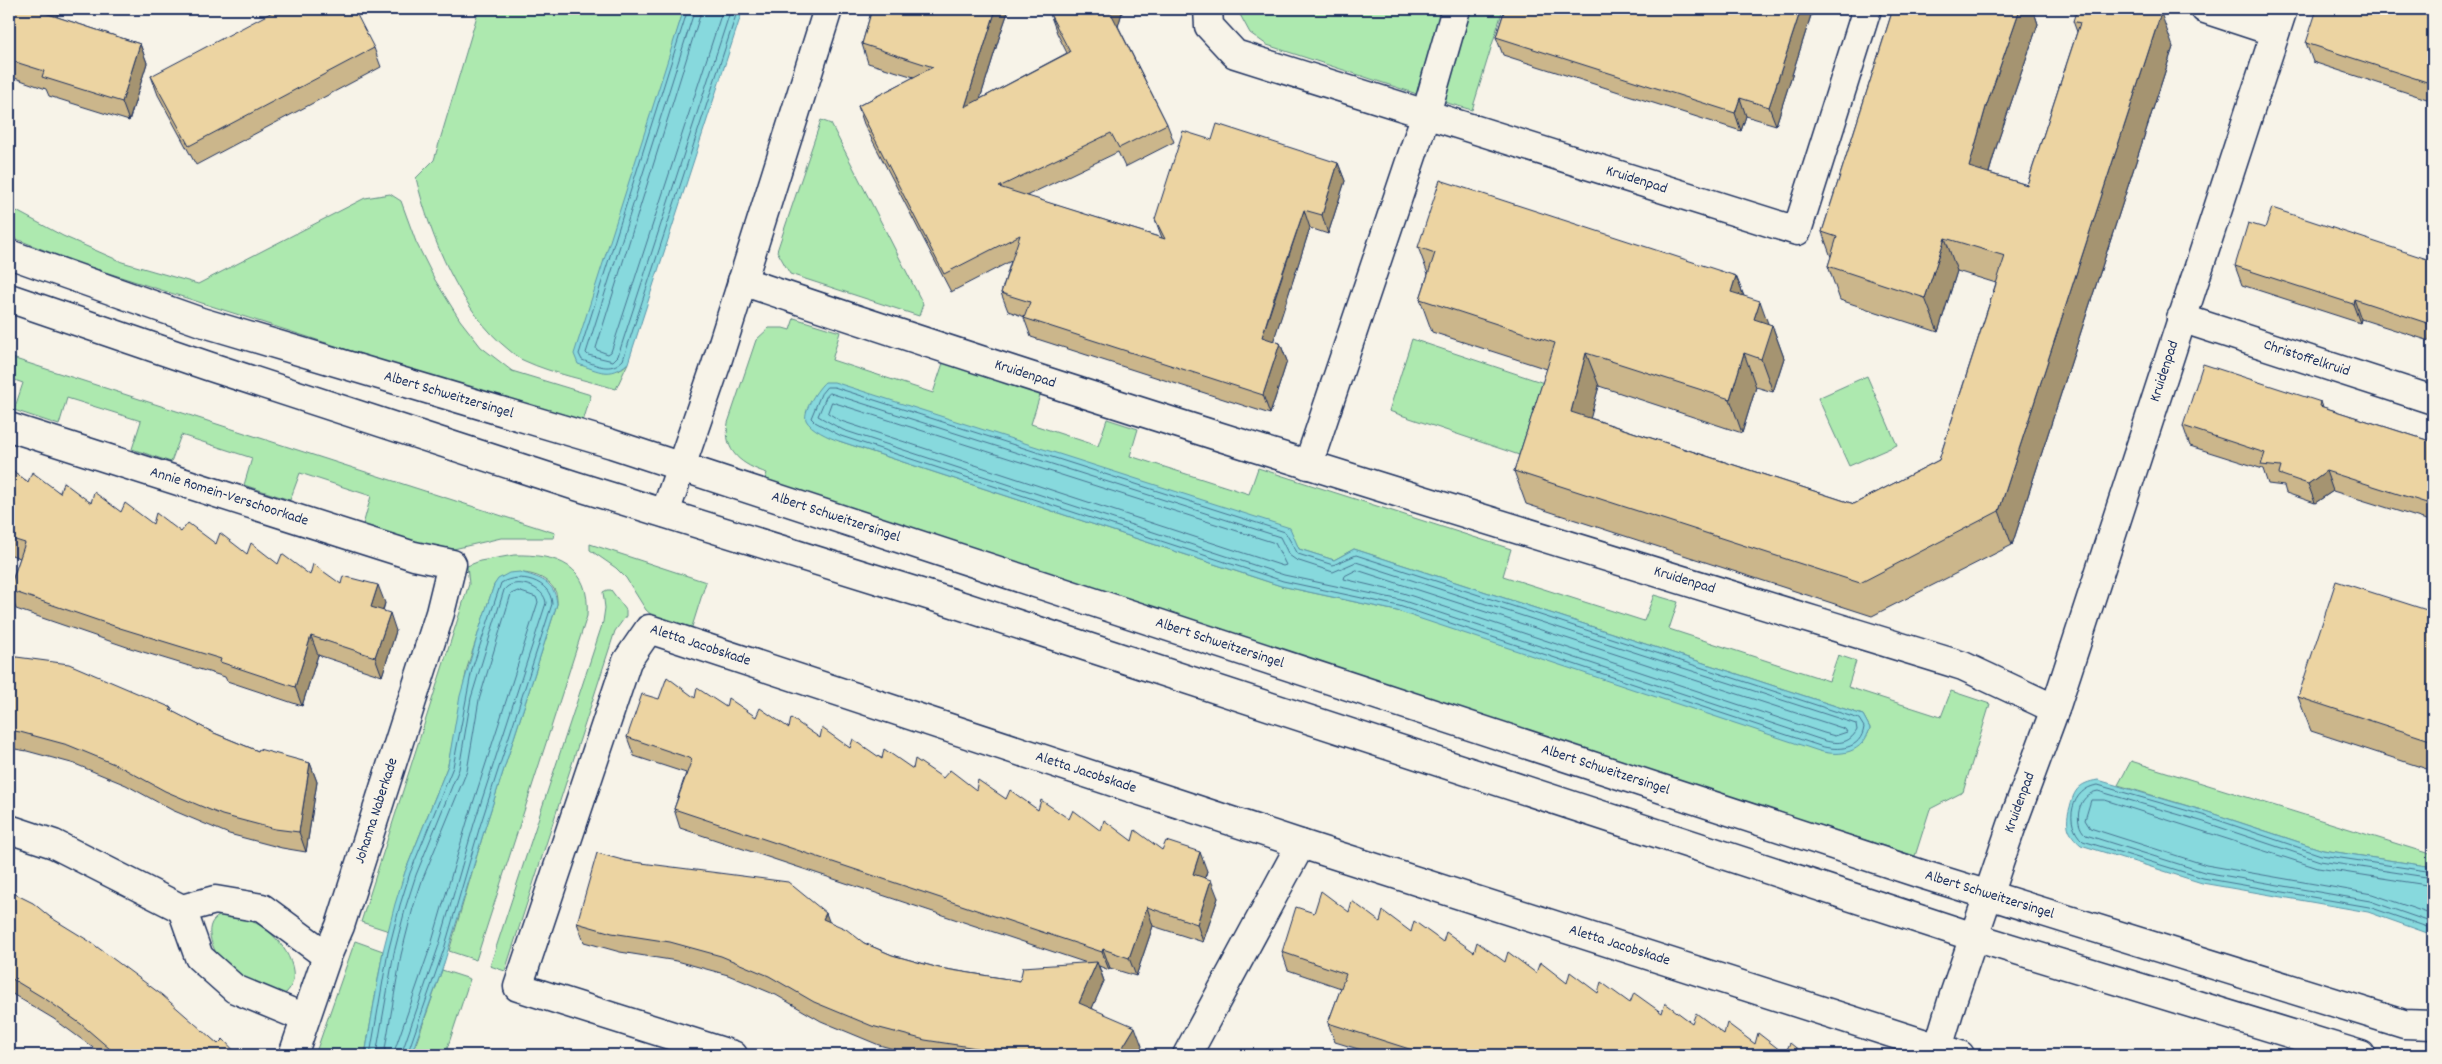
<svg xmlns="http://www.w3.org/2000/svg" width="2442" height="1064" font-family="Dekko,sans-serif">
	<rect width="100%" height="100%" fill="#f7f3e8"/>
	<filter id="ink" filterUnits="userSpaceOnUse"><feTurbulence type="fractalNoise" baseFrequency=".02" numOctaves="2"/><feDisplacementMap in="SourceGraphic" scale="10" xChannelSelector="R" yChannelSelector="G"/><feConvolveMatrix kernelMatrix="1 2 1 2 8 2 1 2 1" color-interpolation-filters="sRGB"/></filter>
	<g filter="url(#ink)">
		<!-- green -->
		<g fill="#ade9af" stroke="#648c86" fill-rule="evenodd">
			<path d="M479 9H684L674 42 619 371 628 363 616 389C587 380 553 374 525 361 519 359 514 354 509 350 461 312 430 237 416 178L434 160Z"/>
			<polygon points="1237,9 1441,9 1417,94 1267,45 1250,33"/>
			<polygon points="1469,9 1503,9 1472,110 1440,101"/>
			<polygon points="821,120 831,124 923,304 919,316 790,274 777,251"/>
			<polygon points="390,194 401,201 416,242 435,280 460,320 481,347 512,371 591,395 582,425 74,262 9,236 9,207 63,236 122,262 198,284 365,198"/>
			<path d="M794 318 840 332 832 360 933 393 944 360 1041 392 1031 424 1098 446 1107 419 1138 429 1130 456 1249 494 1258 468 1511 549 1503 576 1644 621 1654 595 1678 602 1669 629 1829 681 1838 655 1856 661 1848 687 1941 717 1951 691 1990 704 1963 792 1930 809 1915 856 763 485 767 473C742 465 723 452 728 423L756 340 769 328H783L790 330ZM839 441 1289 528 1299 549 1334 560 1354 549 1863 715 1870 728 1868 734 1397 611 1281 586Z"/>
			<polygon points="1412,339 1550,385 1525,457 1389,411"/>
			<polygon points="9,357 555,533 554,538 501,538 445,551 363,525 371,496 300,473 290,500 244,485 252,458 181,435 171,462 132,449 141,421 67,398 59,425 14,410 23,383 9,378"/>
			<polygon points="1867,376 1897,445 1849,466 1818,398"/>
			<polygon points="590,544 706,582 691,630 654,617 646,610 626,578 616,568 590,550"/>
			<path d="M514 555C557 554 591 565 587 616L476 960 449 951 485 828 557 604C557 599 557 593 554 589 542 570 506 567 494 585L467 668 448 765 405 872 389 931 361 922 469 584 467 566 480 561Z"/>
			<polygon points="607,590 611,590 626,610 626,616 615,631 505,971 490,966 603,622 605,608 603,592"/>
			<polygon points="2131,761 2433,855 2433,867 2323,850 2208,812 2118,785"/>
			<path d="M224 914C236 917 250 919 261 926 281 938 306 973 286 993 280 995 272 996 266 994 258 992 231 972 225 965 212 951 199 921 224 914Z"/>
			<polygon points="355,941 383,951 365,1055 315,1055"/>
			<polygon points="442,970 470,979 445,1055 412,1055"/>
		</g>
		<!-- water -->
		<g fill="#87d9dd" stroke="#5c95aa">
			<path d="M684 9H743L628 363C610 379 599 371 578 364L574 354Z"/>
			<path d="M825 382H834L1290 528 1299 549 1334 560 1354 549 1863 715 1870 728C1863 753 1841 757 1819 751L1397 611 1281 586 839 441C830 438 810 429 806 420 803 410 818 388 825 382Z"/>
			<path d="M520 572C540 578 555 581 557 604L485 828 442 970 411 1055H365L383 951 395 904 405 872 448 765 460 696 480 627 494 585 498 579 509 573Z"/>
			<path d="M2098 780 2208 812 2323 850 2433 867V935L2368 912 2202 883 2081 845C2067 833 2065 824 2070 807 2074 790 2079 783 2098 780Z"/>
		</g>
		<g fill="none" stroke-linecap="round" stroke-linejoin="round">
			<!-- shore -->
			<g stroke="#467391" stroke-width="1">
				<path d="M688 9 579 354 582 360C597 365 610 373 623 360L738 9"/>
				<polyline points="695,9 586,353 588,355 613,361 618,356 731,9"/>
				<polyline points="702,9 596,348 597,350 608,354 611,352 723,9"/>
				<path d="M827 387H834L1285 532 1298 554 1333 565 1356 555 1859 719 1864 727C1861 750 1838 751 1820 746L1399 606 1283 581 841 436 815 422 811 418 821 394Z"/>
				<path d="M830 393 1280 537 1289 555 1296 560 1333 572 1356 562 1856 724 1857 730C1849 745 1836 744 1822 740L1401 600 1284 575 843 430 818 416 826 397Z"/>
				<polygon points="832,402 1275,543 1286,565 1283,566 841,421 828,413"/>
				<polygon points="1357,570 1845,729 1847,732 1835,736 1824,733 1403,593 1344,579 1345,576"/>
				<path d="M2433 872 2321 855 2206 816 2098 785C2071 788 2063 824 2083 841L2203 878 2369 907 2433 929"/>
				<path d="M2433 878 2320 861 2204 822 2098 791C2078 794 2072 823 2086 835L2204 872 2370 901 2433 923"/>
				<polyline points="2433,886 2318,868 2105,800 2091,800 2085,820 2090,828 2206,865 2372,894 2433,915"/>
				<path d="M370 1055 388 952 400 905 410 873 453 767 472 669 501 583C519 572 551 580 552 604L480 826 444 949 407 1055"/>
				<path d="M376 1055 394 953 406 906 416 875 459 769 471 698 504 590C514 576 545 587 546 603L474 824 438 948 401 1055"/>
				<polyline points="384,1055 401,955 413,908 423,878 467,771 479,700 511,594 518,591 536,597 538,602 467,822 431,945 393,1055"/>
			</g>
			<!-- minor casing -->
			<g stroke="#1b2f5e" stroke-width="31">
				<g id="minor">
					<path id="s1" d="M1208 9 1209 26 1235 54 1797 231 1867 9"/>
					<polyline points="2205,9 2275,32"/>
					<path id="s2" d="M9 254 201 322 612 444 1921 874 2404 1024 2433 1025"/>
					<path id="s3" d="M742 281C1147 418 1555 541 1963 666L2055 709"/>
					<polyline points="9,298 208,366 573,485 950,602 1974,937 2361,1055"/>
					<path id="s4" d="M2181 318 2433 400"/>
					<path id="s5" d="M9 427 414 556 452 564 440 613 340 926 327 956 293 1055"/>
					<polyline points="1308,465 1426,114 1456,9"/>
					<polyline points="665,513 716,365 828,9"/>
					<polyline points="9,829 54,844 182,909 215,900 262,908 327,956"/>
					<polyline points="182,909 199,957 235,989 305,1018"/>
					<path id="s6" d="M733 1055 518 987 627 661 649 629 1301 844 1960 1055"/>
					<polyline points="1187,1055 1301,844"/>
					<path id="s7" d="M1936 1055 1953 998 2012 825 2055 709 2283 9"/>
				</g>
			</g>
			<!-- minor -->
			<use href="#minor" stroke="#f7f3e8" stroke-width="28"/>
		</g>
		<!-- wall -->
		<g fill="#cbb68b" stroke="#1b2f5e">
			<polygon points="9,9 57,17 140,44 147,63 129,121 49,96 46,89 9,76"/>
			<polygon points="872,9 1009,9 999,38 980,99 1067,53 1057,33 1050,14 1050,9 1123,9 1118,26 1167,124 1174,142 1125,167 1118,152 1026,196 1162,238 1155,219 1212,140 1338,163 1345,181 1328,234 1310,228 1273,341 1280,343 1287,361 1270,414 1031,337 1024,318 1025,317 1008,311 1001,293 1011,261 951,292 864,124 858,106 914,77 868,63 862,44"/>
			<polygon points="1505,9 1813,9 1776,125 1746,116 1741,131 1503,55 1496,37"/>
			<polygon points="1893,9 2033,9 2038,24 1998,141 1989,173 2027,185 2077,32 2073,21 2173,47 2012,545 1872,616 1526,504 1514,471 1547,369 1432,332 1420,299 1428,274 1418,247 1736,276 1744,296 1768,324 1772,325 1784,358 1773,392 1756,387 1742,433 1599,386 1590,418 1854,504 1939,460 1996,283 1957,271 1938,332 1840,300 1828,266 1831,257 1822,232"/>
			<polygon points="2433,15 2433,101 2313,62 2306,43"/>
			<polygon points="374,48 381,67 196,165 158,95 151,76"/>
			<polygon points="2433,261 2433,342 2361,319 2360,323 2242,285 2235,266"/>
			<polygon points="2321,402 2323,407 2433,442 2433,522 2333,491 2315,503 2286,493 2284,486 2268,484 2263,469 2190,446 2183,426"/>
			<polygon points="9,468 28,482 121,512 153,524 181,532 310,575 341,584 385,603 383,611 396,631 382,676 318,655 302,706 227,681 225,677 127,647 16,609 9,590 20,558 9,554"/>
			<polygon points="2433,612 2433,771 2311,731 2298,697"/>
			<polygon points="9,656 172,708 173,712 214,733 258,751 310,763 317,782 306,852 282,848 229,834 172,810 126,785 75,764 27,751 9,748"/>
			<polygon points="695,698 756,717 943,778 976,790 1006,799 1101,831 1162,850 1207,871 1205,878 1218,898 1203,942 1153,926 1136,976 1110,968 1109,970 1099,966 1104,981 1092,1008 1142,1046 1137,1055 916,1055 879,1045 821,1021 776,995 728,975 677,961 620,952 584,942 577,923 829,922 864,943 892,955 939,968 1020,981 1087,963 680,828 674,809 686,773 634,756 627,737 659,699"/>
			<polygon points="9,891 50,917 218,1044 238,1055 102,1055 88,1044 54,1019 9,992"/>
			<polygon points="1349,912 1443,942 1598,993 1692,1023 1785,1054 1805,1055 1378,1055 1335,1042 1328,1023 1341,988 1288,970 1282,952 1314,913"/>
		</g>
		<!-- shaded-wall -->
		<g fill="#a59471" stroke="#1b2f5e">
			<polygon points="46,9 60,9 52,32 45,13"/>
			<polygon points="996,9 1009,9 999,38 972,125 965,107"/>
			<polygon points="1111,9 1123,9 1117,30 1110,11"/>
			<polygon points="1801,9 1813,9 1776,125 1769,107"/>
			<polygon points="2020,9 2033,9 2038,24 1998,141 1981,200 1969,167 1986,107"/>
			<polygon points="2161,13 2173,47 2012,545 1999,511"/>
			<polygon points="140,44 147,63 129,121 122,102"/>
			<polygon points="1740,98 1746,116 1741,131 1735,113"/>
			<polygon points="1338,163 1345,181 1328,234 1322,215"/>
			<polygon points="1304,210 1310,228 1269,355 1262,337"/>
			<polygon points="1945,238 1957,271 1938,332 1925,298"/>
			<polygon points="1736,276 1749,310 1731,292"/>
			<polygon points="2354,299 2361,319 2360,323 2353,304"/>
			<polygon points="1760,301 1770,329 1772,325 1784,358 1773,392 1761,359 1754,319"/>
			<polygon points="1280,343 1287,361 1270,414 1263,395"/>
			<polygon points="1586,353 1599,386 1583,446 1571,412"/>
			<polygon points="1744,353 1756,387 1742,433 1730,399"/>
			<polygon points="2326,471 2333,491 2315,503 2308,484"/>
			<polygon points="378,585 385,603 378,626 371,607"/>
			<polygon points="390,613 396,631 382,676 375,657"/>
			<polygon points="311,636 318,655 302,706 295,687"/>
			<polygon points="310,763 317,782 306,852 299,832"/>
			<polygon points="1200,852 1207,871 1200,892 1193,874"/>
			<polygon points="1211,880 1218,898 1203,942 1197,924"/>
			<polygon points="1147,907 1153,926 1136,976 1129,958"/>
			<polygon points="826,913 833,932 823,919"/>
			<polygon points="1103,949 1110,968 1109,970 1102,952"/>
			<polygon points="1097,962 1104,981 1086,1022 1079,1003"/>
			<polygon points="1135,1027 1142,1046 1137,1055 1118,1055"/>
		</g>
		<!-- building -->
		<g fill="#ecd4a2" stroke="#1b2f5e">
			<polygon points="9,9 46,9 45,13 140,44 122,102 42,77 44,71 9,60"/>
			<polygon points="278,9 354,9 374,48 189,146 151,76"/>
			<polygon points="872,9 996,9 965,107 1070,52 1050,14 1050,9 1111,9 1110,11 1167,124 1119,148 1111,133 999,187 1165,239 1155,219 1183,131 1212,140 1217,124 1338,163 1322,215 1304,210 1274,298 1262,337 1280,343 1263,395 1024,318 1030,302 1001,293 1020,235 944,274 858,106 933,67 862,44"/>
			<polygon points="1505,9 1801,9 1769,107 1740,98 1735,113 1496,37"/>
			<polygon points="1893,9 2020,9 1986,107 1969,167 2027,185 2080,23 2073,21 2077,9 2148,9 2161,13 1999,511 1860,583 1514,471 1555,343 1420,299 1435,253 1418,247 1440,180 1736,276 1731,292 1760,301 1754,319 1772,325 1761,359 1744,353 1730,399 1586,353 1571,412 1854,504 1939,460 2005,256 1945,238 1925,298 1828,266 1837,237 1822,232"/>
			<polygon points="2317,9 2413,9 2433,15 2433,84 2306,43"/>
			<polygon points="2272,208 2433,261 2433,325 2354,299 2353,304 2235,266 2248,223 2265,228"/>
			<polygon points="2203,364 2321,402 2320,406 2433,442 2433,505 2326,471 2308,484 2279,474 2281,467 2261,465 2265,453 2183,426"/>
			<polygon points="9,468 28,482 32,472 60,493 63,482 91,503 94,492 121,512 125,503 153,524 156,513 181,532 188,523 216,544 220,533 247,554 251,543 278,564 282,554 310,575 313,564 341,584 343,576 378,585 371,607 390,613 375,657 311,636 295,687 220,662 221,659 120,628 9,590 25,543 9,538"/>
			<polygon points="2336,581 2433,612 2433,741 2298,697"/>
			<polygon points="9,656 69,664 172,708 170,710 214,733 258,751 259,749 310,763 299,832 275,829 222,815 165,791 119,766 68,745 20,732 9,730"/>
			<polygon points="667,677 695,698 697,688 726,707 728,698 756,717 760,708 789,728 791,718 820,738 822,728 850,748 853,739 882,759 884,749 913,769 915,759 943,778 950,770 976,790 978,780 1006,799 1010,790 1038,810 1041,800 1069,819 1073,810 1101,831 1104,820 1132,841 1135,830 1162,850 1166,841 1200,852 1193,874 1211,880 1197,924 1147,907 1129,958 1103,949 1102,952 674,809 692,759 627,737 642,694 659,699"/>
			<polygon points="597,853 626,861 788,882 826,913 823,919 846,929 864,943 892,955 939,968 1020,981 1023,967 1097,962 1079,1003 1135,1027 1118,1055 1004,1055 983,1049 925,1040 872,1026 814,1002 769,976 721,956 670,942 612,933 577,923"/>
			<polygon points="9,891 33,903 50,917 89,941 162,995 218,1044 223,1039 238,1055 117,1055 81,1024 47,1000 9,977"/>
			<polygon points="1321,891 1349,912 1352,901 1380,922 1383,911 1411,932 1414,921 1443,942 1446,932 1474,952 1477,942 1505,962 1508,952 1536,973 1540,962 1567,983 1570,972 1598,993 1601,982 1630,1003 1634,993 1662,1013 1665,1003 1692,1023 1696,1013 1724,1034 1727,1023 1755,1044 1758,1033 1785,1054 1790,1043 1805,1055 1428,1055 1328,1023 1346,974 1282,952 1296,907 1314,913"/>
			<polygon points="1821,1053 1827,1055 1820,1055"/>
		</g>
	</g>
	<g text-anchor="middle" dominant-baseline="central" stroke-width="4.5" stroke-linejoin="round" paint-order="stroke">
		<!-- street labels -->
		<g font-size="15" fill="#1b2f5e" stroke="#f7f3e8">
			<text stroke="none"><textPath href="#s1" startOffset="476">Kruidenpad</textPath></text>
			<text stroke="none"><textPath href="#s4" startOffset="132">Christoffelkruid</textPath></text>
			<text stroke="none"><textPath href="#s7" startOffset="721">Kruidenpad</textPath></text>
			<text stroke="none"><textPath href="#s3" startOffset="298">Kruidenpad</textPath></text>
			<text stroke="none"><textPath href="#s2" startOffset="462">Albert Schweitzersingel</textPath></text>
			<text stroke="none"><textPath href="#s5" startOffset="231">Annie Romein-Verschoorkade</textPath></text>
			<text stroke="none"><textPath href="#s2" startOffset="868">Albert Schweitzersingel</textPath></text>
			<text stroke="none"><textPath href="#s3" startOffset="989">Kruidenpad</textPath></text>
			<text stroke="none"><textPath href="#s2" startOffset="1272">Albert Schweitzersingel</textPath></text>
			<text stroke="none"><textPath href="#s6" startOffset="662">Aletta Jacobskade</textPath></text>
			<text stroke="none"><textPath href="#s2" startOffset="1678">Albert Schweitzersingel</textPath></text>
			<text stroke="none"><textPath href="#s6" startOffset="1068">Aletta Jacobskade</textPath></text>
			<text stroke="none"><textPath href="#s7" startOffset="266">Kruidenpad</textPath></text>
			<text transform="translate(377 811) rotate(-72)">Johanna Naberkade</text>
			<text stroke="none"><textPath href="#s2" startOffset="2082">Albert Schweitzersingel</textPath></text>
			<text stroke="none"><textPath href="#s6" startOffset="1629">Aletta Jacobskade</textPath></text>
		</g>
	</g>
	<!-- margin -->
	<rect width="2442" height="1064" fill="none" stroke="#f7f3e8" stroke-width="30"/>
	<rect x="15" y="15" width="2412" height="1034" fill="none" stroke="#1b2f5e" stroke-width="2" filter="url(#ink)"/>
</svg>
